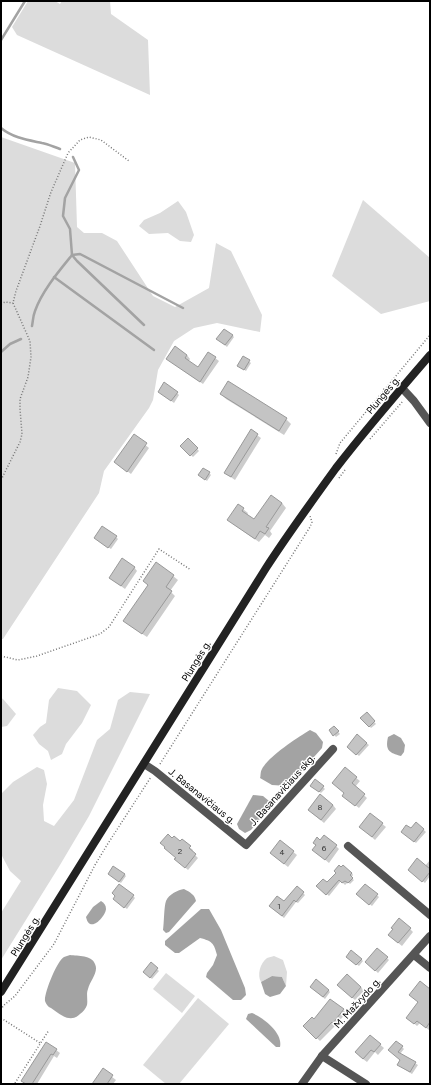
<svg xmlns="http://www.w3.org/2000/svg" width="431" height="1085" font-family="Figtree,sans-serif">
	<rect width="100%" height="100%" fill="#fff"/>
	<!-- green -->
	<g fill="#dcdcdc">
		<polygon points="28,1 55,1 60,4 62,1 110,1 111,14 148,40 150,95 17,35 12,27"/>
		<polygon points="1,137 75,163 77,227 84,233 102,233 117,241 153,296 175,307 209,288 216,243 231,251 262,315 260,332 217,323 194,328 174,341 158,370 153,400 149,408 104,471 99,493 3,639 1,639"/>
		<polygon points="363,200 430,258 430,301 381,314 332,276"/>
		<polygon points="178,201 186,212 194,235 191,242 180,241 168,233 149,234 139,226 144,220 160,213"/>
		<polygon points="58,688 77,691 91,705 82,723 66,744 62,754 51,760 48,751 39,744 33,735 40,727 46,723 49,700"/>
		<polygon points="130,692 150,694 89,816 60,865 1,960 1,913 21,881 10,871 1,854 1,794 13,782 37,767 44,770 47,784 43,805 44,821 54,826 74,800 97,740 110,729 118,700"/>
		<polygon points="1,698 3,699 16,714 7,726 1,727"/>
		<path d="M274 956 283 960 287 972 286 986 282 977 272 976 261 982C257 975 260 963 267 958 269 957 272 957 274 956Z"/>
		<polygon points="166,973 195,996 182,1013 153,989"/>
		<polygon points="198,998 229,1024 179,1084 166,1084 143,1065"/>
	</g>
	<!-- water -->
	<g fill="#a3a3a3">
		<path d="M310 730 316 733 323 742 322 748 288 786 272 785 260 778C261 776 260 772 262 769 268 757 298 737 310 730Z"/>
		<path d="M394 734 401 738 405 745 404 752 401 756C389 753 385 750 388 737Z"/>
		<polygon points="253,795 263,796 269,801 269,808 251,830 245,833 239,829 237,824"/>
		<path d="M184 889C190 892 195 895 196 901L169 932 166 933 163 930C164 924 164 906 166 901 169 894 178 890 184 889Z"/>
		<path d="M101 901C104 903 106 905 106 909 106 915 90 935 86 917L93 907Z"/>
		<path d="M201 909H209L221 930 245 988 246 995 241 1000H233L206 977 207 973 213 965 217 955C214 943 212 941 200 938L179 953H175L165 945V941Z"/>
		<path d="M70 955C78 956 92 955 95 964 99 972 90 981 88 989 86 994 88 1000 87 1005 86 1008 83 1012 80 1014 70 1024 60 1014 51 1008 48 1007 46 1004 45 1001 44 993 57 961 64 957 66 956 68 956 70 955Z"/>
		<polygon points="272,976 282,977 286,986 280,994 270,997 265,994 261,982"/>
		<path d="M252 1013C264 1018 283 1033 280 1047H276L246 1019 248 1014Z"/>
	</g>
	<!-- shadow -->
	<g fill="#0003">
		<polygon points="232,335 234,337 227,347 220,341"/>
		<polygon points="187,355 190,359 188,362 198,369 215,358 219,361 203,384 171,362 168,359"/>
		<polygon points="243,357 251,363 246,371 240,367"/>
		<polygon points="229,383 286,419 291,424 284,435 226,399 221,394"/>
		<polygon points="161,393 177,393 179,395 174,403"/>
		<polygon points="251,431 261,438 235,480 225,473"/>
		<polygon points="134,436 149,448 131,474 119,465"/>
		<polygon points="188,439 199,451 193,457 181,446"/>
		<polygon points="209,473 211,475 207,481 199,475"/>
		<polygon points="282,503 286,508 270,531 272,534 269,538 265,535 259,542 233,524 229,520 238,505 248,513 247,515 254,520"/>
		<polygon points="116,537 118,539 111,549 97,540"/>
		<polygon points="134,567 137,571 125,589 110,578"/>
		<polygon points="173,576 178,580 170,591 175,596 147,637 129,625 148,585 144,581"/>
		<polygon points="367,714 376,724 371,728 362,718"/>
		<polygon points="334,727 340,734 336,737 330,730"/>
		<polygon points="357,736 369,745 359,756 348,747"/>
		<polygon points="345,769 360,781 355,787 367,798 359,808 347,799 345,794"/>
		<polygon points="314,787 323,787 325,789 321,793"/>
		<polygon points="333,805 336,809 324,823 312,813"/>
		<polygon points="371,815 386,827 375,840 364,830"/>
		<polygon points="416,823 426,832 416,843 404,833 411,829"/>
		<polygon points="172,839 181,843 182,841 193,850 192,852 198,858 188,870 179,862 177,858"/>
		<polygon points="280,841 297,855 288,867 274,856"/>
		<polygon points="320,841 336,846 339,849 329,863 317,853 317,846 314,843"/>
		<polygon points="430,860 430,876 425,883 411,872 425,866"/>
		<polygon points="352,873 353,875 351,878 354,880 350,884 348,882 345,885 341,881 329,896 318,886 327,884"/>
		<polygon points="124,874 126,876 121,883 111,876"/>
		<polygon points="365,885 379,897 372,906 359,896"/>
		<polygon points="303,893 305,895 298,903 296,902 284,918 270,906 285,903"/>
		<polygon points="133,896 135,898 127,909 116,901"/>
		<polygon points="410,929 413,932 402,946 392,938"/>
		<polygon points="377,949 389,960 378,973 366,962"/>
		<polygon points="349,959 361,959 363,961 359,966"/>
		<polygon points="151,964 159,971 152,979 144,972"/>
		<polygon points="361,987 364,991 355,1000 342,989"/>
		<polygon points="313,989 328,990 330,992 325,999"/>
		<polygon points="430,990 430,1028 429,1030 420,1023 417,1026 410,1020"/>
		<polygon points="343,1010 346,1013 336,1025 320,1041 304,1026 314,1021"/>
		<polygon points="370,1036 384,1048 378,1055 375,1052 367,1062 359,1056"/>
		<polygon points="47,1043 60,1053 57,1058 54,1056 37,1084 25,1084 22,1081"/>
		<polygon points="402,1047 404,1049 400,1054 418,1065 412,1074 401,1067 401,1060 391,1052"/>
		<polygon points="103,1070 116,1080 113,1084 93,1084"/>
	</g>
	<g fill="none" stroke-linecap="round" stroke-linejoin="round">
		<!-- stream -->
		<g stroke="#a3a3a3" stroke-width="2.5">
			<polyline points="1,40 25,1"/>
			<path d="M1 128C13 138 28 140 42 143 48 144 54 147 60 149"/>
			<polyline points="54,277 154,350"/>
			<polyline points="144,325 77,261 72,255 80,254 183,308"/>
			<path d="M32 326C33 321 33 316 35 311 42 291 59 271 72 255L70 229 63 216 65 198 79 170 73 157"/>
			<polyline points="1,352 10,344 21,339"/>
		</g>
	</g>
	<!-- building -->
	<g fill="#c4c4c4" stroke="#999">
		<polygon points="224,329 233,335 225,345 216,339"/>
		<polygon points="175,346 187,355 185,358 198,367 208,352 216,357 200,382 166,359"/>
		<polygon points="243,356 250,360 244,370 237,366"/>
		<polygon points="228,381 287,418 279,431 220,394"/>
		<polygon points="164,382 178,392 171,401 158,392"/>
		<polygon points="251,429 258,434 231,477 224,473"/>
		<polygon points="134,434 147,443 127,472 114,462"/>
		<polygon points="188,438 198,448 190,456 180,446"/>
		<polygon points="203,468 210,472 205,480 198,475"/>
		<polygon points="271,495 282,503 266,527 269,528 265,534 260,531 255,539 227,520 238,504 244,508 242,511 254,519"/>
		<polygon points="102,526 117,536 108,548 94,538"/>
		<polygon points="122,558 135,567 121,586 109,578"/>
		<polygon points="156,562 174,575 166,587 172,591 142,634 123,621 148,585 143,581"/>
		<polygon points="367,712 375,721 369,727 360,718"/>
		<polygon points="334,726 339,731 333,736 329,730"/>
		<polygon points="357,734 367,743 356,755 347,747"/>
		<polygon points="345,767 357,777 352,783 365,794 355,806 342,796 344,793 332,783"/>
		<polygon points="315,779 324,786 319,792 310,786"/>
		<polygon points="320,794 333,805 321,820 308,810"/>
		<polygon points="370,813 383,823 372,837 359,827"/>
		<polygon points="416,822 424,829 414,842 401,832 406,825 411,828"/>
		<polygon points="168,834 172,838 174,836 180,841 182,839 191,846 189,848 196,854 185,868 174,859 176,858 164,848 165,847 160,843"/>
		<polygon points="324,835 337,845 325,860 312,850 316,845 313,843 317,837 320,840"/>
		<polygon points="280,840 294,851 284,864 270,853"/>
		<polygon points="417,858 430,869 430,872 422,882 408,870"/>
		<polygon points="339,865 341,867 343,865 352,873 350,875 353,878 348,883 345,881 342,883 339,880 326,895 316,886 323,879 327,882 336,873 334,871"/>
		<polygon points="113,866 125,874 119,882 108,874"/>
		<polygon points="119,884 134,895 124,908 113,899 115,896 112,893"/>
		<polygon points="365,884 378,894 369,905 356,894"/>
		<polygon points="297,886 304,892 296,902 294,900 282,916 269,906 277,896 284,901"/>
		<polygon points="399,918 411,928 398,943 388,935 393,929 391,928"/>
		<polygon points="377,948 388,957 375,971 365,962"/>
		<polygon points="351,950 362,959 356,965 346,957"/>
		<polygon points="151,962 158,968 150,978 143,972"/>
		<polygon points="347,974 361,987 352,998 337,985"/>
		<polygon points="316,979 329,990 323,997 310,987"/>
		<polygon points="420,981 430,989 430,1022 426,1028 417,1021 414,1024 406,1018 418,1002 409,995"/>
		<polygon points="330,999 344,1009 333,1023 332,1022 316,1039 303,1026 312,1017 314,1019"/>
		<polygon points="370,1035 381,1044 374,1052 371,1050 363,1059 355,1052"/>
		<polygon points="396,1041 403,1046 398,1052 416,1062 410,1072 397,1065 400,1060 388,1050"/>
		<polygon points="46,1042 57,1049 53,1055 51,1054 32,1084 26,1084 21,1081"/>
		<polygon points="103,1068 113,1075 107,1084 92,1084"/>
	</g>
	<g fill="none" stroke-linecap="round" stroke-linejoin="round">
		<!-- path -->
		<g stroke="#777" stroke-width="1.5" stroke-dasharray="1 2" stroke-linecap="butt">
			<polyline points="1,304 5,302 13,303"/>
			<polyline points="370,439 403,401"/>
			<polyline points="336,454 340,443 430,335"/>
			<polyline points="339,478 345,470"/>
			<polyline points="1,480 20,442 22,434 20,409 20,399 28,377 31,357 30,341 13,303 16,291 40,226 51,192 68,153 80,140 89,137 101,140 129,161"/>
			<polyline points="1,656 18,660 37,656 100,634 109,627 159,549 191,570"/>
			<polyline points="160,764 310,527 312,522 310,516"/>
			<polyline points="1,1010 3,1006 15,996 54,944 95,865 107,845 151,777"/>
			<polyline points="1,1018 40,1043"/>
			<polyline points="15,1083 49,1030"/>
		</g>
		<!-- street -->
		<g stroke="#555" stroke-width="8">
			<polyline points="402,388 414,401 430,423"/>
			<polyline points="144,764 155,771 246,845 333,749"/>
			<polyline points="348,846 430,915"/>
			<polyline points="414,955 430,968"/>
			<polyline points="322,1056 366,1084"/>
			<polyline points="302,1084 322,1056 430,936"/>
		</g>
		<!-- secondary -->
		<path stroke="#222" stroke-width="8" d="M1 992 266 568C288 534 312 501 336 468 366 429 398 392 430 355"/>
	</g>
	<g text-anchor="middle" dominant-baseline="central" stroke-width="3" stroke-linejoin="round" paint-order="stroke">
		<!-- number labels -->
		<g font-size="8" fill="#313131">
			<text x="320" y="807">8</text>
			<text x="324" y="848">6</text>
			<text x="180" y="851">2</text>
			<text x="282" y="852">4</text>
			<text x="279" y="906">1</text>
		</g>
		<!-- street labels -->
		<g font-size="10" fill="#000" stroke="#fff">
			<text transform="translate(383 395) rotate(-50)">Plungės g.</text>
			<text transform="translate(196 661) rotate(-58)">Plungės g.</text>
			<text transform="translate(282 790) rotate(-48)">J. Basanavičiaus skg.</text>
			<text transform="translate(202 796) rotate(39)">J. Basanavičiaus g.</text>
			<text transform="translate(25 936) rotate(-58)">Plungės g.</text>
			<text transform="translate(357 1003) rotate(-48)">M. Mažvydo g.</text>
		</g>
	</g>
	<!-- border -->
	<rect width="431" height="1085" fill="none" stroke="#000000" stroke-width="4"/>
</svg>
